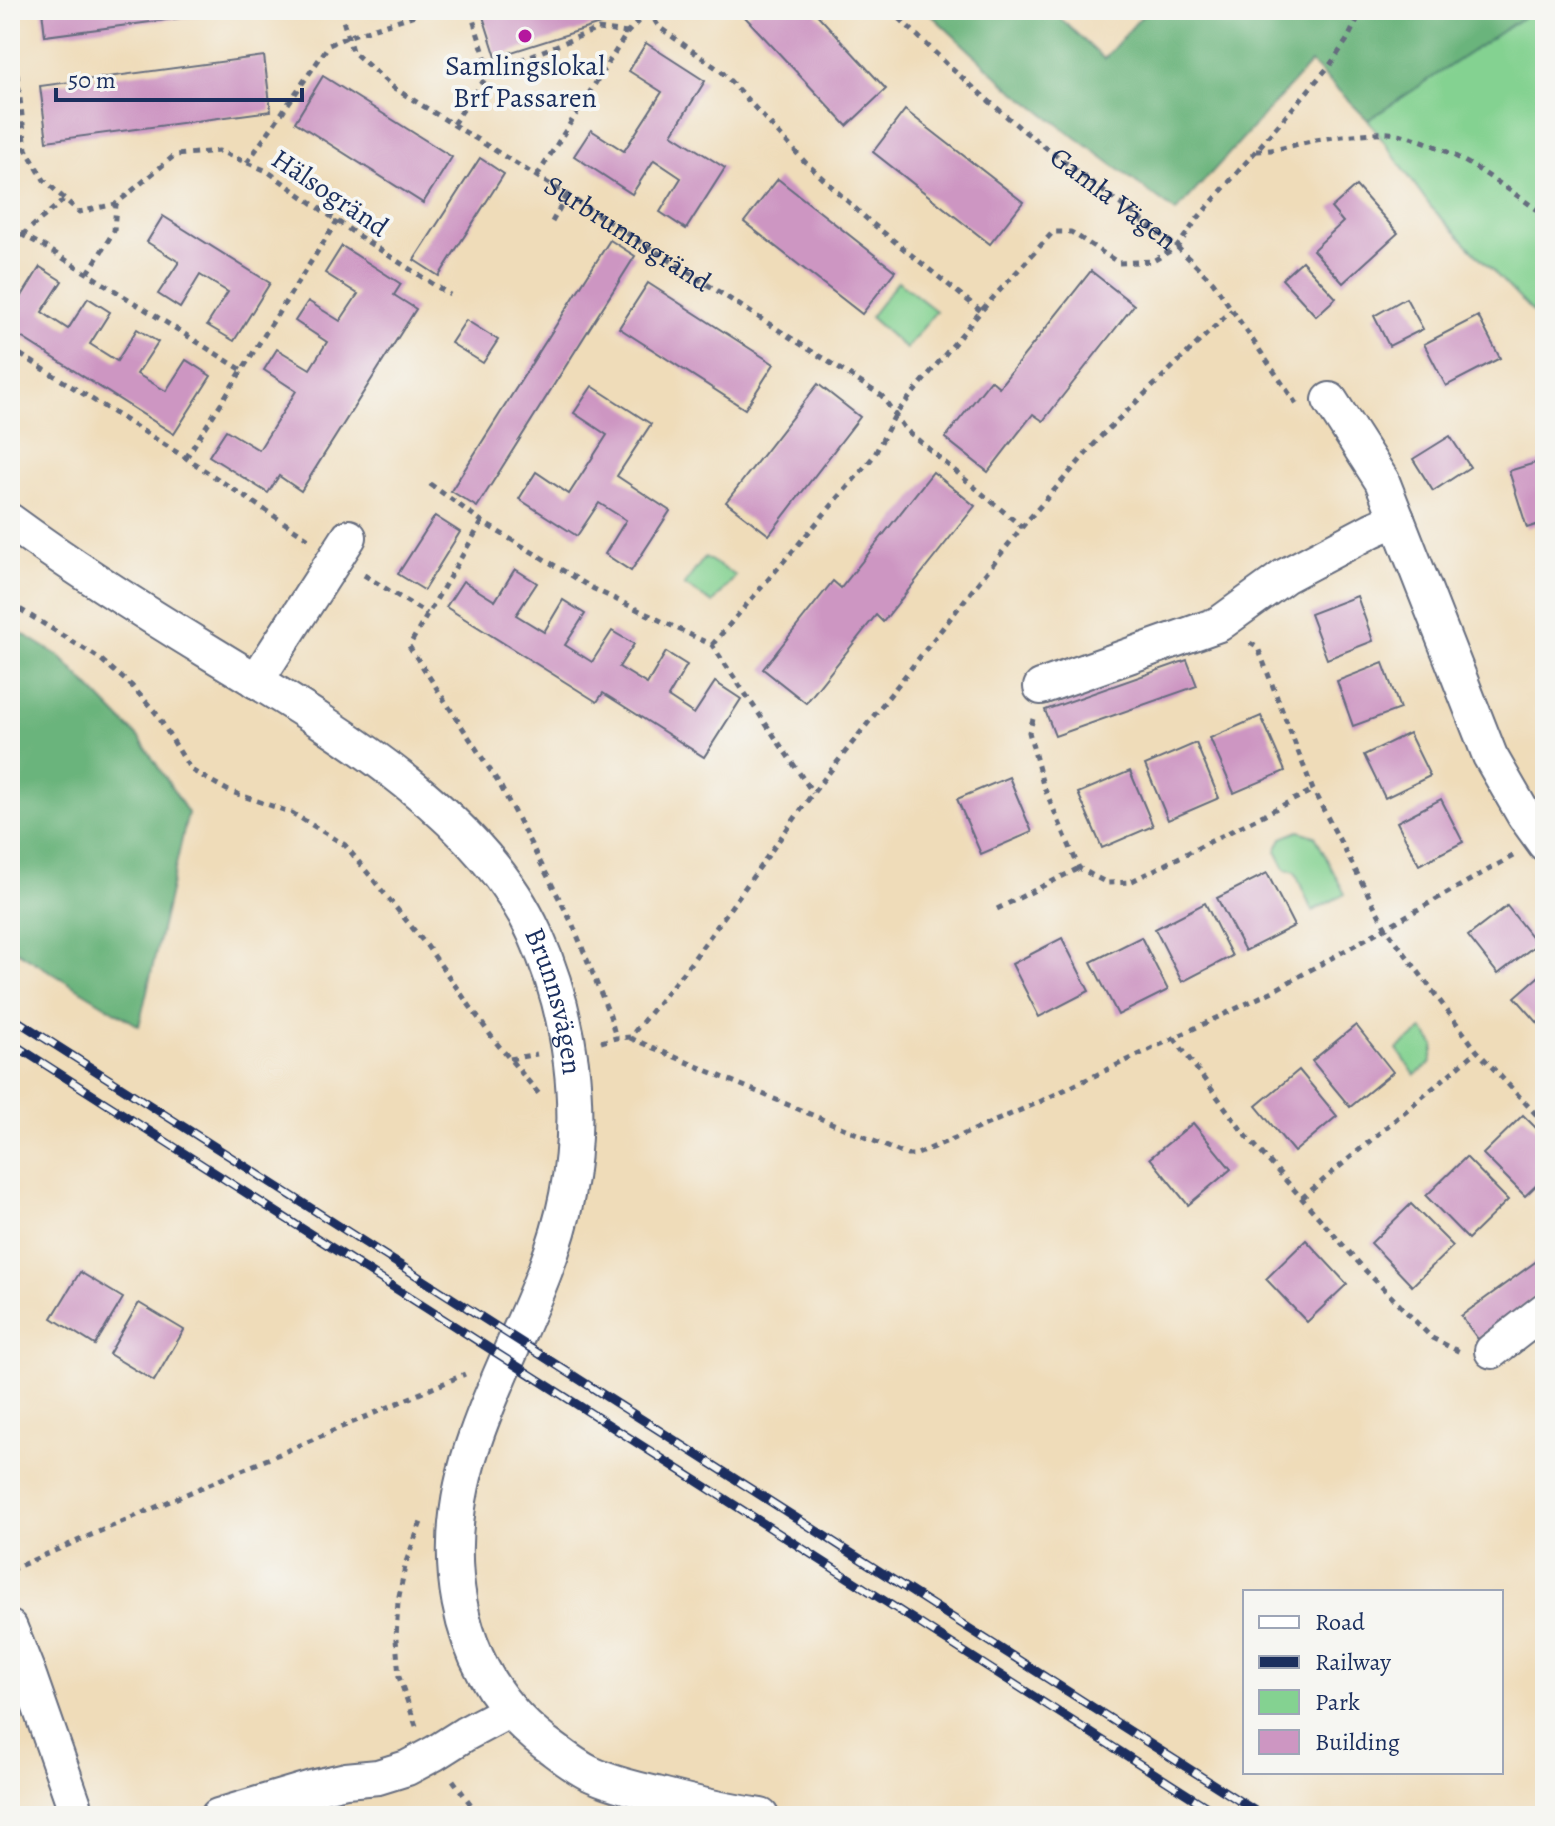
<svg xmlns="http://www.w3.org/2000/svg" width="1555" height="1826" font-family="Alegreya,serif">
	<rect width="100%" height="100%" fill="#f6f6f2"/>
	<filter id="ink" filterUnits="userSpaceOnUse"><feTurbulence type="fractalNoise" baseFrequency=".0125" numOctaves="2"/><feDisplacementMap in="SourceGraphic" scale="16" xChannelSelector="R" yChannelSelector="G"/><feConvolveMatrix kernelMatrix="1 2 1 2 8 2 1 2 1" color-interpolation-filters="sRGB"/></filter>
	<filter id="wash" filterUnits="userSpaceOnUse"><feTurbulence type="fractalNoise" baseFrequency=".006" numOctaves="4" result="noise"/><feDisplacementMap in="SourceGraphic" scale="32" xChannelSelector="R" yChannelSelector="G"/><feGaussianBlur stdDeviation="1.8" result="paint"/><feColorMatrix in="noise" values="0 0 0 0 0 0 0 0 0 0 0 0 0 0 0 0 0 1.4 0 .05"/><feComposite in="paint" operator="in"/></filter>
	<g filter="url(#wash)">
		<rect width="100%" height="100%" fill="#efdcb9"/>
		<!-- green -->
		<g fill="#84d291" stroke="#508078" stroke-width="2">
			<polygon points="1534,10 1545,10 1545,325 1431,207 1368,120"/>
			<polygon points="898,281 936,311 906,349 870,317"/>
			<polygon points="705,557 736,576 713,603 684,585"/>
			<polygon points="1299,831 1315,836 1345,894 1312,911 1295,872 1285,869 1276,851 1282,838"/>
			<polygon points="1423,1030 1435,1046 1430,1064 1415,1075 1397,1049"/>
		</g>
		<!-- forest -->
		<g fill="#6bb47b" stroke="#43726c" stroke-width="2">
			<polygon points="926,10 1051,10 1104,59 1147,10 1534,10 1368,120 1311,63 1176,212 1011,89"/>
			<polygon points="10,626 59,656 140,739 188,813 139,1026 10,947"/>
		</g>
		<g id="blocks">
			<!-- building -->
			<g fill="#cd96c2">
				<polygon points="42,10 225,10 226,12 45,36"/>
				<polygon points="481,10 626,10 628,15 496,57"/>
				<polygon points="753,10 813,10 886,89 847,126 745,17"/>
				<polygon points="646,43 705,81 672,134 725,168 686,229 660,212 681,178 654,160 632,194 574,156 591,130 624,151 662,92 629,71"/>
				<polygon points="264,56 271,111 47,141 40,86"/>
				<polygon points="323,76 452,157 423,203 295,122"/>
				<polygon points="905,110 1023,202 990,244 873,152"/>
				<polygon points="480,158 504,174 439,276 414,260"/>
				<polygon points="778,179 895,271 862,314 744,222"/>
				<polygon points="1356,186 1398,233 1343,283 1313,250 1343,222 1331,208"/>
				<polygon points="163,216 270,283 234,341 207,325 228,292 200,275 180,308 158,294 179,262 147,242"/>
				<polygon points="610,240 635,256 477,507 451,491"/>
				<polygon points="342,246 401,284 394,295 416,309 301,491 279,476 268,493 209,456 226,430 259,450 296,391 264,370 277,349 310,369 327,342 295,321 308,301 340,321 358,294 325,273"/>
				<polygon points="1302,261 1336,298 1316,316 1282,279"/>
				<polygon points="40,267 62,281 42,312 68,329 88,298 110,312 90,344 117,361 137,329 158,342 137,374 166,391 186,360 211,376 174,434 10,330 10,292 20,299"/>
				<polygon points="1091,271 1134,305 1043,421 1033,414 988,472 945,438 991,380 999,387"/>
				<polygon points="648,283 774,364 745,409 619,328"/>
				<polygon points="1406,298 1423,329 1389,346 1374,316"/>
				<polygon points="1478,316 1500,358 1446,386 1424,344"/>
				<polygon points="466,320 498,340 483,363 451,343"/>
				<polygon points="818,384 860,417 769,535 726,502"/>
				<polygon points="592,386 651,424 617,476 670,511 631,571 605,554 626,520 599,503 577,536 519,499 536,472 569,494 607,435 574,413"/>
				<polygon points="1450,436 1470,467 1433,491 1413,459"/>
				<polygon points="1545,460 1545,522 1527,528 1509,471"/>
				<polygon points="933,472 975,506 883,622 876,615 806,703 763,669 833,581 841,588"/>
				<polygon points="435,516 460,532 424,590 398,574"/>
				<polygon points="515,569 537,583 516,615 544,632 563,600 585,614 565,645 592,662 612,631 634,644 619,667 647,684 666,652 687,665 668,697 694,714 715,682 741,699 704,757 603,693 597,702 446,607 463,581 495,601"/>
				<polygon points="1357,596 1373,641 1327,659 1310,614"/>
				<polygon points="1187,660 1197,686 1055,736 1045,710"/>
				<polygon points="1383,663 1400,709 1353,726 1337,681"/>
				<polygon points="1261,716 1285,771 1234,793 1210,738"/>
				<polygon points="1409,733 1430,776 1385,798 1364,755"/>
				<polygon points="1196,743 1219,798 1168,820 1145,765"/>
				<polygon points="1130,771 1153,826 1102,848 1078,793"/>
				<polygon points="1009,777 1032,832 981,854 957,799"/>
				<polygon points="1441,799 1463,842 1419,865 1397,822"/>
				<polygon points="1267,873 1294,926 1245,951 1217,898"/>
				<polygon points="1205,903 1232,956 1182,982 1155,929"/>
				<polygon points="1507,906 1537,944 1498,974 1468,936"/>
				<polygon points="1141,937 1168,990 1118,1015 1091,962"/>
				<polygon points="1062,938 1089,991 1039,1017 1012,964"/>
				<polygon points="1545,971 1545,1031 1515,997"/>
				<polygon points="1356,1025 1393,1072 1350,1107 1312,1061"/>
				<polygon points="1299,1070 1337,1116 1294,1152 1256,1106"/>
				<polygon points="1523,1115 1545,1137 1545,1177 1525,1196 1483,1154"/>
				<polygon points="1193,1123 1231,1169 1188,1205 1150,1158"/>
				<polygon points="1466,1157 1508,1200 1468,1239 1426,1196"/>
				<polygon points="1411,1204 1453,1246 1412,1286 1371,1243"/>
				<polygon points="1306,1240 1347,1284 1307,1322 1266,1279"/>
				<polygon points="1545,1255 1545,1290 1478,1339 1461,1316"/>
				<polygon points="80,1272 123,1298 95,1345 52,1318"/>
				<polygon points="139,1303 184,1330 154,1381 109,1354"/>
			</g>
		</g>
	</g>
	<g filter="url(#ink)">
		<use href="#blocks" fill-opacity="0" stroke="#656c7e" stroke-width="2"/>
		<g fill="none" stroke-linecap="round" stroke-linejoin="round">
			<!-- minor casing -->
			<g stroke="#656c7e" stroke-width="38">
				<g id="minor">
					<polyline points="1330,400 1382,481 1490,756 1524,815 1545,844"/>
					<path id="s3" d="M10 521C74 568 142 611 211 653 323 722 479 809 535 934 571 1014 584 1109 567 1195 551 1279 504 1355 476 1436 437 1545 448 1668 545 1743 559 1753 573 1765 589 1773 610 1783 634 1789 657 1794 691 1803 726 1811 761 1816"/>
					<polyline points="256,681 349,537"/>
					<polyline points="1041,687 1219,624 1285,576 1372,530 1397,519"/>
					<polyline points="1492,1351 1545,1310"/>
					<polyline points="10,1628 28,1673 78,1816"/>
					<polyline points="218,1816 315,1787 346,1780 378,1777 407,1768 435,1753 465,1734 510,1710"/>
				</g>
			</g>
			<!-- path -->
			<g stroke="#656c7e" stroke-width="5" stroke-dasharray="6 6" stroke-linecap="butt">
				<path id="s1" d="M340 10 352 51 394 88 567 195 882 396 905 429 1022 527"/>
				<polyline points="470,10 490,72"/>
				<polyline points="648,10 659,27 722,72 805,162 868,220 981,311"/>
				<path id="s2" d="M891 10 951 68 1020 128 1177 247 1213 282 1297 405"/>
				<polyline points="10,15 26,149 44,180 79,212 116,204 175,155 219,151 267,171 357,235 450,295"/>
				<polyline points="453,124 490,72 598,29 627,33"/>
				<path d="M1256 151C1277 151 1296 144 1316 140 1328 138 1341 136 1353 135 1364 134 1378 132 1389 133 1440 137 1504 187 1545 215"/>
				<polyline points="247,163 329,45 347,37 430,10"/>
				<polyline points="537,176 627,33 649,10"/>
				<polyline points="552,222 567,195"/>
				<polyline points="10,229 42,245 242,370"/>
				<polyline points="22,235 65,199"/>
				<polyline points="88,273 114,231 116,204"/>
				<polyline points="10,348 186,458 309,539"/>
				<polyline points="186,458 337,221"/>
				<polyline points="430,484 487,525 594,589 712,645 813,793"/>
				<polyline points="482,522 409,646 500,785 573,925 610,1016 616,1038"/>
				<polyline points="364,575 427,614"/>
				<polyline points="10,603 99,658 132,686 156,713 191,770 229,791 292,813 345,845 427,946 494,1040 539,1094"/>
				<polyline points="1250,643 1258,648 1313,790 1386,928 1477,1051 1545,1124"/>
				<polyline points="712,645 874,456 895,415 981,311 1053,232 1071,232 1119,263 1153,261 1177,247 1198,218 1330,65 1347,40 1362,10"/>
				<polyline points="1033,719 1029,732 1043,785 1079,868 1107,883 1130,882 1313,790"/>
				<polyline points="1537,876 1545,888"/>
				<polyline points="997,909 1079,868"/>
				<polyline points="630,1038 907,1155 915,1155 1035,1104 1273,991 1513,856"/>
				<polyline points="1174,1038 1243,1132 1366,1271 1432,1338 1460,1352"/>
				<polyline points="601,1042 616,1038 630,1037 690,964 813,793 1022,527 1103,434 1232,310"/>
				<polyline points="510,1059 537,1054"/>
				<polyline points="1302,1198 1477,1051"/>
				<polyline points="10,1570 465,1374"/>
				<polyline points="416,1726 399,1677 396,1639 398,1601 406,1562 421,1522"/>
				<polyline points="453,1780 477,1813"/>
				<polyline points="426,1816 477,1813 494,1816"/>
			</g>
			<!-- minor -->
			<use href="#minor" stroke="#fff" stroke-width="34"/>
			<!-- rail casing -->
			<g stroke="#1b2f5e" stroke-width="9">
				<g id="rail">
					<polyline points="10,1016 1263,1816"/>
					<polyline points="10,1042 1221,1816"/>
				</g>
			</g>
			<!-- rail -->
			<use href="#rail" stroke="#f6f6f2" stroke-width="6" stroke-dasharray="18" stroke-linecap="butt"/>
		</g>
	</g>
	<!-- markers -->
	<circle fill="#b5179e" stroke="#f6f6f2" stroke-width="3" cx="525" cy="36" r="8"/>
	<g text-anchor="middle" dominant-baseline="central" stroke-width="8" stroke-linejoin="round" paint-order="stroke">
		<!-- poi labels -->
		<g font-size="28" fill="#1b2f5e" stroke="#f6f6f2">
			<text x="525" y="66">Samlingslokal<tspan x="525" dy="32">Brf Passaren</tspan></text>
		</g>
		<!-- street labels -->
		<g font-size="28" fill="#1b2f5e" stroke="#f6f6f2">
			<text transform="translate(330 193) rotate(34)">Hälsogränd</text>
			<text stroke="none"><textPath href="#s2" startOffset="292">Gamla Vägen</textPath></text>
			<text stroke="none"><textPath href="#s1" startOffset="374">Surbrunnsgränd</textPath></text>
			<text stroke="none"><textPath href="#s3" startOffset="746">Brunnsvägen</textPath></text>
		</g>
	</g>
	<!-- margin -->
	<rect width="1555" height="1826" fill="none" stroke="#f6f6f2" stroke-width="40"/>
	<!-- legend -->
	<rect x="1243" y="1590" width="260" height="184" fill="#f6f6f2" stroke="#9ea6b7" stroke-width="2"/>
	<rect x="1259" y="1616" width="40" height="12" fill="#ffffff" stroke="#9ea6b7" stroke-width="2"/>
	<text x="1315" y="1630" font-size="24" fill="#1b2f5e">Road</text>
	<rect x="1259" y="1656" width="40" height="12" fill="#1b2f5e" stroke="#9ea6b7" stroke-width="2"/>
	<text x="1315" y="1670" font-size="24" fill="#1b2f5e">Railway</text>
	<rect x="1259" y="1690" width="40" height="24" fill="#84d291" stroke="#9ea6b7" stroke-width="2"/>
	<text x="1315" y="1710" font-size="24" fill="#1b2f5e">Park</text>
	<rect x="1259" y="1730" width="40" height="24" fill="#cd96c2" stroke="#9ea6b7" stroke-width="2"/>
	<text x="1315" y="1750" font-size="24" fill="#1b2f5e">Building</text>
	<!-- scale -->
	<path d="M56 88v12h246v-12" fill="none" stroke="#1b2f5e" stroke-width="4"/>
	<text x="68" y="88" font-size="24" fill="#1b2f5e" stroke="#f6f6f2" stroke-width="6" paint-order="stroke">50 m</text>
</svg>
